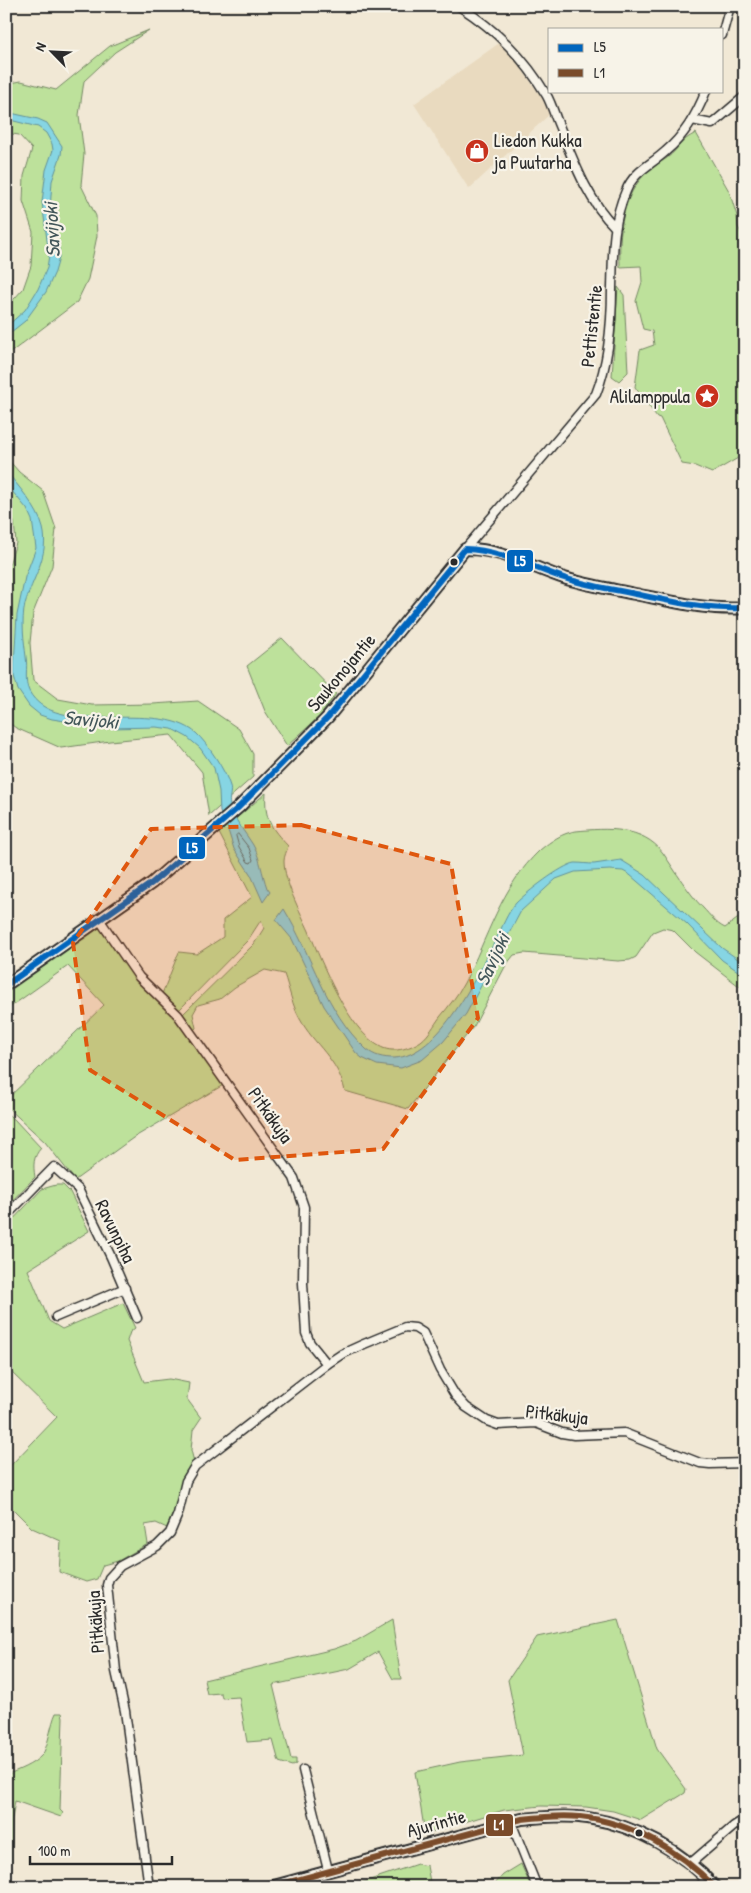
<svg xmlns="http://www.w3.org/2000/svg" width="751" height="1893" font-family="'Patrick Hand',sans-serif">
	<rect width="100%" height="100%" fill="#f1e8d5"/>
	<filter id="ink" filterUnits="userSpaceOnUse"><feTurbulence type="fractalNoise" baseFrequency=".02" numOctaves="2"/><feDisplacementMap in="SourceGraphic" scale="10" xChannelSelector="R" yChannelSelector="G"/><feConvolveMatrix kernelMatrix="1 2 1 2 8 2 1 2 1" color-interpolation-filters="sRGB"/></filter>
	<g filter="url(#ink)">
		<!-- built -->
		<polygon fill="#e9dabf" points="502,41 540,95 550,114 469,189 414,104"/>
		<!-- green -->
		<g fill="#bde19b" stroke="#748663">
			<polygon points="149,30 115,52 84,81 79,115 84,154 81,185 96,216 97,236 88,279 77,302 6,356 6,308 23,289 31,266 33,232 23,201 24,176 32,149 19,135 6,133 6,84 21,81 56,90 110,46"/>
			<path d="M696 133 729 191 737 216 738 227 745 240V454L712 473 695 466 682 464 660 418 657 417 635 387 640 350 654 345 652 331 643 329 636 301 642 282 641 266 620 267C619 232 621 196 648 171 654 166 661 162 667 158 680 148 679 141 696 133Z"/>
			<polygon points="618,287 624,295 628,372 619,381 612,376"/>
			<polygon points="6,457 19,472 43,491 56,529 52,566 33,613 30,643 33,680 58,699 92,705 153,704 198,701 239,729 253,754 253,777 209,816 202,772 171,735 110,741 61,748 16,728 6,721 6,574 16,543 14,522 6,511"/>
			<polygon points="282,638 336,694 320,716 287,746 265,711 247,666"/>
			<path d="M266 793C264 819 271 828 288 846 287 851 284 856 284 861 284 882 300 911 309 931 322 964 348 1029 379 1046 392 1054 409 1049 421 1041 429 1035 434 1025 440 1017 449 1006 457 996 464 983 489 936 500 888 540 850 551 841 562 833 576 831 607 828 643 826 663 853 676 872 687 891 703 908 710 915 716 924 725 928L745 913V988L739 986 695 952 673 930 663 928 653 932 636 957 630 960 618 961 524 953 514 955 506 965 474 1026 408 1109 345 1091C338 1059 314 1045 300 1019 292 1005 289 988 284 974L265 970 235 987 220 999 198 1005 193 1014 196 1028 194 1030 182 1015 254 944 264 928 261 920 248 940 179 1010 162 994 179 952 197 954 223 937V920L252 897 219 833Z"/>
			<polygon points="99,927 134,976 182,1024 225,1084 133,1138 75,1180 45,1142 6,1106 6,1100 104,1005 68,966 6,1010 6,990"/>
			<path d="M6 1113 14 1119 41 1148C33 1157 33 1165 35 1177L6 1207Z"/>
			<polygon points="56,1185 63,1185 70,1192 89,1231 28,1270 49,1321 62,1329 123,1303 135,1328 130,1332 127,1341 144,1382 169,1379 189,1383 187,1399 201,1418 193,1430 191,1450 194,1462 167,1528 156,1523 145,1525 148,1544 118,1561 103,1565 97,1579 86,1582 59,1572 61,1541 32,1528 10,1506 6,1498 6,1465 10,1466 57,1417 6,1367 6,1227 42,1189"/>
			<polygon points="392,1620 401,1679 393,1679 378,1652 349,1669 273,1685 291,1759 296,1759 296,1764 292,1766 279,1762 273,1740 247,1742 239,1697 222,1698 221,1693 207,1694 204,1680 334,1649 356,1641"/>
			<polygon points="618,1620 657,1749 686,1789 685,1793 641,1820 613,1811 586,1807 541,1806 504,1810 425,1834 415,1772 460,1762 523,1755 508,1680 537,1637"/>
			<path d="M56 1713H62L63 1717 60 1810 63 1813 61 1817 15 1801 12 1819 11 1887H6V1775C18 1770 33 1765 42 1755 48 1748 51 1723 56 1713Z"/>
			<polygon points="417,1864 427,1866 431,1887 343,1887 367,1881"/>
			<polygon points="521,1864 531,1887 492,1887 503,1875"/>
		</g>
		<!-- water -->
		<g fill="#86d5e3" stroke="#629199">
			<polygon points="6,112 38,119 47,123 62,146 61,155 52,181 50,210 56,241 59,248 59,258 55,272 46,292 25,321 6,336 6,327 25,310 38,289 47,268 49,255 42,202 46,170 53,150 52,144 46,133 38,127 6,119"/>
			<path d="M6 471C19 487 38 508 43 528 50 555 32 579 25 604 21 622 24 640 26 657 28 668 24 680 29 691 55 740 155 698 196 733 207 743 226 771 230 786 232 792 228 799 230 805 234 820 245 832 253 845 260 857 262 874 267 888L270 892 263 902 251 875 234 849 226 824 220 812 219 791 214 768 200 748 187 737 172 729 156 727 112 728 52 719 40 715 29 706 18 690 14 676V665L17 615 25 577 36 548 32 520 27 509 6 484Z"/>
			<path d="M621 860 645 875 722 948 745 964V976L722 960 687 924 630 875 623 871 610 870 575 872 556 879 521 911 466 1014 443 1042 422 1060 401 1068 377 1065 362 1058 356 1053 324 1006 292 939 276 920 284 909C312 955 325 1011 366 1049 374 1056 383 1058 394 1058 440 1056 477 975 496 939 502 928 507 913 516 903 526 893 562 865 575 863 582 863 588 864 594 864 603 863 612 861 621 860Z"/>
		</g>
		<g fill="none" stroke-linecap="round" stroke-linejoin="round">
			<!-- shore -->
			<polygon stroke="#4f6f75" stroke-width="1" points="238,834 249,848 253,860 251,863 248,862 239,847 236,836"/>
			<!-- minor casing -->
			<g stroke="#2b2b2b" stroke-width="11">
				<g id="minor">
					<path d="M459 6C496 30 524 57 547 96 552 105 555 117 560 128 574 162 588 201 615 227"/>
					<polyline points="722,35 730,6"/>
					<polyline points="692,120 712,124 745,96"/>
					<path d="M465 549 596 394C609 361 612 323 612 288 613 255 612 222 626 191 634 171 651 165 666 151 685 135 697 114 706 91"/>
					<polyline points="99,919 139,977 178,1015 294,1178 304,1207 303,1283 306,1333 310,1343 327,1364 195,1466 186,1481 178,1514 170,1533 157,1546 120,1566 109,1578 107,1585 116,1671 125,1711 149,1887"/>
					<polyline points="6,1216 54,1167 78,1189 111,1257 137,1318"/>
					<polyline points="56,1317 125,1288"/>
					<polyline points="327,1364 342,1354 364,1344 405,1327 415,1328 423,1333 440,1370 455,1395 466,1407 487,1421 498,1425 536,1423 562,1433 574,1435 624,1433 700,1463 710,1464 745,1463"/>
					<polyline points="303,1770 328,1870"/>
					<polyline points="511,1822 537,1887"/>
					<polyline points="691,1863 734,1826 745,1819"/>
					<polyline points="698,1887 708,1879"/>
				</g>
			</g>
			<!-- tertiary casing -->
			<g stroke="#2b2b2b" stroke-width="14">
				<g id="tertiary">
					<path d="M6 985 152 883 239 807 328 717 465 549C501 548 530 567 564 578 587 585 611 589 635 594 670 601 708 611 745 608"/>
					<path d="M270 1887 522 1819C544 1817 567 1815 588 1818 637 1826 682 1851 715 1887"/>
				</g>
			</g>
			<!-- minor -->
			<use href="#minor" stroke="#f7f3e8" stroke-width="8"/>
			<!-- tertiary -->
			<use href="#tertiary" stroke="#f7f3e8" stroke-width="10"/>
			<!-- bus-1 casing -->
			<g stroke="#f7f3e8" stroke-width="10">
				<path id="bus-1" d="M6 985 152 883 239 807 328 717 465 549C501 550 530 567 564 578 586 585 609 589 631 593 669 601 706 610 745 608"/>
			</g>
			<!-- bus-2 casing -->
			<g stroke="#f7f3e8" stroke-width="10">
				<path id="bus-2" d="M271 1887 522 1819C541 1817 561 1815 580 1817 632 1822 679 1851 715 1887"/>
			</g>
			<!-- bus-1 -->
			<use href="#bus-1" stroke="#0065bd" stroke-width="6"/>
			<!-- bus-2 -->
			<use href="#bus-2" stroke="#7a4b2a" stroke-width="6"/>
		</g>
	</g>
	<!-- marked area -->
	<path fill="#df570e" fill-opacity="0.2" stroke="#df570e" stroke-width="4" stroke-dasharray="10 6" stroke-linejoin="round" d="M301 825 451 864 478 1018 383 1149 235 1160 90 1070 73 943 151 829Z"/>
	<!-- icons -->
	<defs>
		<g id="shop-disc" transform="scale(1.25)"><circle r="9.5" fill="#c8321e" stroke="#f7f3e8"/><path d="M-5-2.5h2.3a2.7 3.5 0 0 1 5.4 0H5L5.5 6h-11ZM-1.5-2.5h3a1.5 2.3 0 0 0-3 0Z" fill="#fff"/></g>
		<g id="sight-disc" transform="scale(1.25)"><circle r="9.5" fill="#c8321e" stroke="#f7f3e8"/><path d="M0-6L1.8-2.2L6-1.7L2.9 1.2L3.7 5.4L0 3.3L-3.7 5.4L-2.9 1.2L-6-1.7L-1.8-2.2Z" fill="#fff"/></g>
	</defs>
	<g fill-rule="evenodd">
		<use href="#shop-disc" x="477" y="151"/>
		<use href="#sight-disc" x="707" y="396"/>
	</g>
	<!-- markers -->
	<g fill="#2b2b2b" stroke="#f7f3e8" stroke-width="2">
		<circle cx="454" cy="562" r="4.5"/>
		<circle cx="639" cy="1833" r="4.5"/>
	</g>
	<g text-anchor="middle" dominant-baseline="central" stroke-width="4.5" stroke-linejoin="round" paint-order="stroke">
		<!-- poi labels -->
		<g font-size="19" fill="#2b2b2b" stroke="#f7f3e8" text-anchor="start">
			<text x="494" y="140">Liedon Kukka<tspan x="494" dy="22">ja Puutarha</tspan></text>
			<text x="690" y="396" text-anchor="end">Alilamppula</text>
		</g>
		<!-- street labels -->
		<g font-size="19" fill="#2b2b2b" stroke="#f7f3e8">
			<text transform="translate(591 326) rotate(-84)">Pettistentie</text>
			<text transform="translate(341 672) rotate(-50)">Saukonojantie</text>
			<text transform="translate(271 1115) rotate(55)">Pitkäkuja</text>
			<text transform="translate(116 1231) rotate(64)">Ravunpiha</text>
			<text transform="translate(557 1414) rotate(7)">Pitkäkuja</text>
			<text transform="translate(95 1622) rotate(-94)">Pitkäkuja</text>
			<text transform="translate(436 1823) rotate(-15)">Ajurintie</text>
		</g>
		<!-- water labels -->
		<g font-size="20" font-style="italic" fill="#425659" stroke="#f7f3e8">
			<text transform="translate(51 230) rotate(-93)">Savijoki</text>
			<text transform="translate(91 719) rotate(5)">Savijoki</text>
			<text transform="translate(492 959) rotate(-65)">Savijoki</text>
		</g>
	</g>
	<g stroke="#f7f3e8" stroke-width="2">
		<rect x="506" y="549" width="28" height="24" rx="5" fill="#0065bd"/>
		<rect x="178" y="836" width="28" height="24" rx="5" fill="#0065bd"/>
		<rect x="485" y="1813" width="29" height="24" rx="5" fill="#7a4b2a"/>
	</g>
	<g font-size="14" text-anchor="middle" font-weight="bold" fill="#fff">
		<text x="520" y="566">L5</text>
		<text x="192" y="853">L5</text>
		<text x="499" y="1830">L1</text>
	</g>
	<!-- margin -->
	<rect width="751" height="1893" fill="none" stroke="#f7f3e8" stroke-width="25"/>
	<rect x="12" y="12" width="726" height="1868" fill="none" stroke="#2b2b2b" stroke-width="2" filter="url(#ink)"/>
	<!-- legend -->
	<rect x="548" y="28" width="175" height="65" fill="#f7f3e8" stroke="#a5a39c"/>
	<rect x="558" y="44" width="25" height="8" fill="#0065bd" stroke="#a5a39c"/>
	<text x="594" y="52" font-size="15" fill="#2b2b2b">L5</text>
	<rect x="558" y="69" width="25" height="8" fill="#7a4b2a" stroke="#a5a39c"/>
	<text x="594" y="78" font-size="15" fill="#2b2b2b">L1</text>
	<!-- north arrow -->
	<g transform="translate(52 52) rotate(294)" stroke="#f7f3e8" stroke-width="4" paint-order="stroke">
	<path d="M0-4L9 19L0 12L-9 19Z" fill="#2b2b2b"/>
	<text y="-8" font-size="14" font-weight="bold" text-anchor="middle" fill="#2b2b2b">N</text>
	</g>
	<!-- scale -->
	<path d="M30 1856v8h142v-8" fill="none" stroke="#2b2b2b" stroke-width="2.5"/>
	<text x="38" y="1856" font-size="15" fill="#2b2b2b" stroke="#f7f3e8" stroke-width="4" paint-order="stroke">100 m</text>
</svg>
